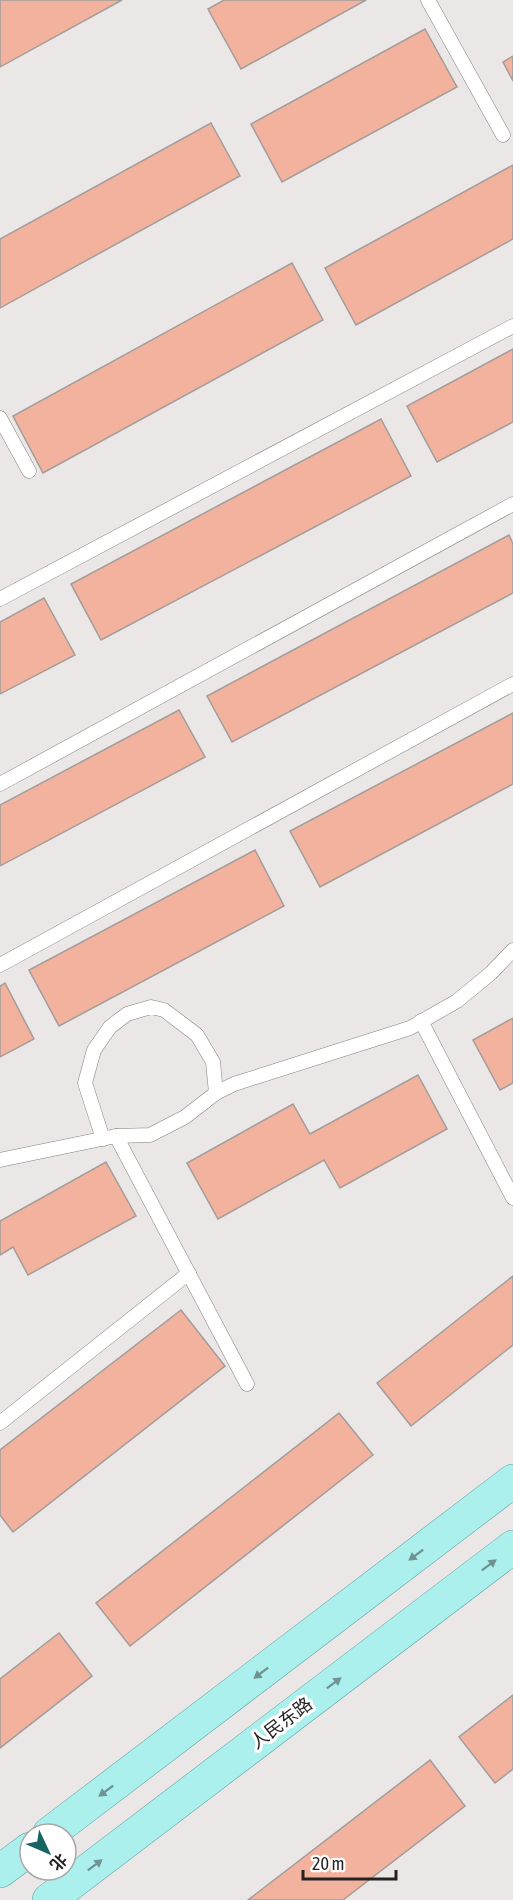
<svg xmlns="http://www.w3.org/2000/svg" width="513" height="1900" font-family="'Asap Condensed','Noto Sans SC',sans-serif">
	<rect width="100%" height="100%" fill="#ebe7e6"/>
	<!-- building -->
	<g fill="#f3b29d" stroke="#a09d9b" stroke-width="1.5">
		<polygon points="0,0 122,0 0,67"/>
		<polygon points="224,0 366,0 241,69 208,9"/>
		<polygon points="425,29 457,87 282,182 251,124"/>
		<polygon points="513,56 513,81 503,62"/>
		<polygon points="211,123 240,176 0,308 0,239"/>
		<polygon points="513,165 513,239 356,325 325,268"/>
		<polygon points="292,263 323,320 43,473 13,416"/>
		<polygon points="513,349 513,422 437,462 407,406"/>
		<polygon points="381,419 411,476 101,640 71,584"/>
		<polygon points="509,535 513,544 513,593 232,742 207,696"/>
		<polygon points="44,598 75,655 0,694 0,622"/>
		<polygon points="179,710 205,757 0,866 0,805"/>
		<polygon points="513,713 513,784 320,887 290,831"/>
		<polygon points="255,850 284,906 59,1026 29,970"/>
		<polygon points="5,983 34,1039 0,1057 0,986"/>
		<polygon points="513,1018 513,1083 500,1090 473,1040"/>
		<polygon points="418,1075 447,1129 340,1188 324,1160 218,1219 187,1163 293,1104 310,1134"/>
		<polygon points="106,1162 136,1216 28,1275 13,1247 0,1255 0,1221"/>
		<polygon points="513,1276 513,1345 411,1426 377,1383"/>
		<polygon points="181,1310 225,1366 13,1532 0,1515 0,1450"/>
		<polygon points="339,1413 373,1455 130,1646 96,1603"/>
		<polygon points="59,1633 92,1676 0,1748 0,1679"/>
		<polygon points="513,1695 513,1769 495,1783 459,1737"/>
		<polygon points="430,1760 465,1806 343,1900 248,1900"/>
	</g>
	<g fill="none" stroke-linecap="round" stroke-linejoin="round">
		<!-- service casing -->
		<g stroke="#84807f" stroke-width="15">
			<g id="service">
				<polyline points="428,0 503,135"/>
				<polyline points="0,418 29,471"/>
				<polyline points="0,599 513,326"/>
				<polyline points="0,784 513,504"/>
				<polyline points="0,965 513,684"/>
				<polyline points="421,1021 513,1198"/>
				<polyline points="116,1136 247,1384"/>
				<polyline points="103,1139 85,1083 94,1050 110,1027 127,1014 151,1007 164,1010 197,1035 213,1062 216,1093"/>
				<polyline points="0,1160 116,1136 150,1135 185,1117 216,1093 234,1084 410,1028 457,1001 491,973 513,950"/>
				<polyline points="0,1423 189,1273"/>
			</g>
		</g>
		<!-- primary casing -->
		<g stroke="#59a19f" stroke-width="34">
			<g id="primary">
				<polyline points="49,1834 513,1481"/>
				<polyline points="0,1871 30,1849"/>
				<polyline points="49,1900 513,1547"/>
			</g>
		</g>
		<!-- service -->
		<use href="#service" stroke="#fff" stroke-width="14"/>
		<!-- primary -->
		<use href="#primary" stroke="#acf0ee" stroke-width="33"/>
	</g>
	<!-- one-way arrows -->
	<defs><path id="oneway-solid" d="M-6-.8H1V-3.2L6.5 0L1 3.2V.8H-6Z" transform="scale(1.5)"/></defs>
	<g fill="#6f9392">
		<use href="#oneway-solid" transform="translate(416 1555) rotate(143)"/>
		<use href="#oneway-solid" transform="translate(489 1565) rotate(-37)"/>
		<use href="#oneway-solid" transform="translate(261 1673) rotate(143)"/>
		<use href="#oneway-solid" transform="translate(334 1683) rotate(-37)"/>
		<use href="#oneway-solid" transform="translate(106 1791) rotate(143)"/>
		<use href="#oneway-solid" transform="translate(95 1865) rotate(-37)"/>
	</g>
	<g text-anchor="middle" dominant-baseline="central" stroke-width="6" stroke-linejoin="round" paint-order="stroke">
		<!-- street labels -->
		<g font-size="18" fill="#242222" stroke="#fff">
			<text transform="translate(281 1723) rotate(-37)">人民东路</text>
		</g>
	</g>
	<!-- north arrow -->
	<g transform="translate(48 1852) rotate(134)"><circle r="28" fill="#ffffff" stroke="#a7a7a7" stroke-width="1.5"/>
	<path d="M0-4.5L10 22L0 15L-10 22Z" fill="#176563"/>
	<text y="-9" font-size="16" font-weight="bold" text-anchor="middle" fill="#242222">北</text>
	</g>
	<!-- scale -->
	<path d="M303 1870v9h93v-9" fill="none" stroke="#242222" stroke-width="3"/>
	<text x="312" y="1870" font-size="18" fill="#242222" stroke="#ffffff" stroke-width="4.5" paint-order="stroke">20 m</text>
</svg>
